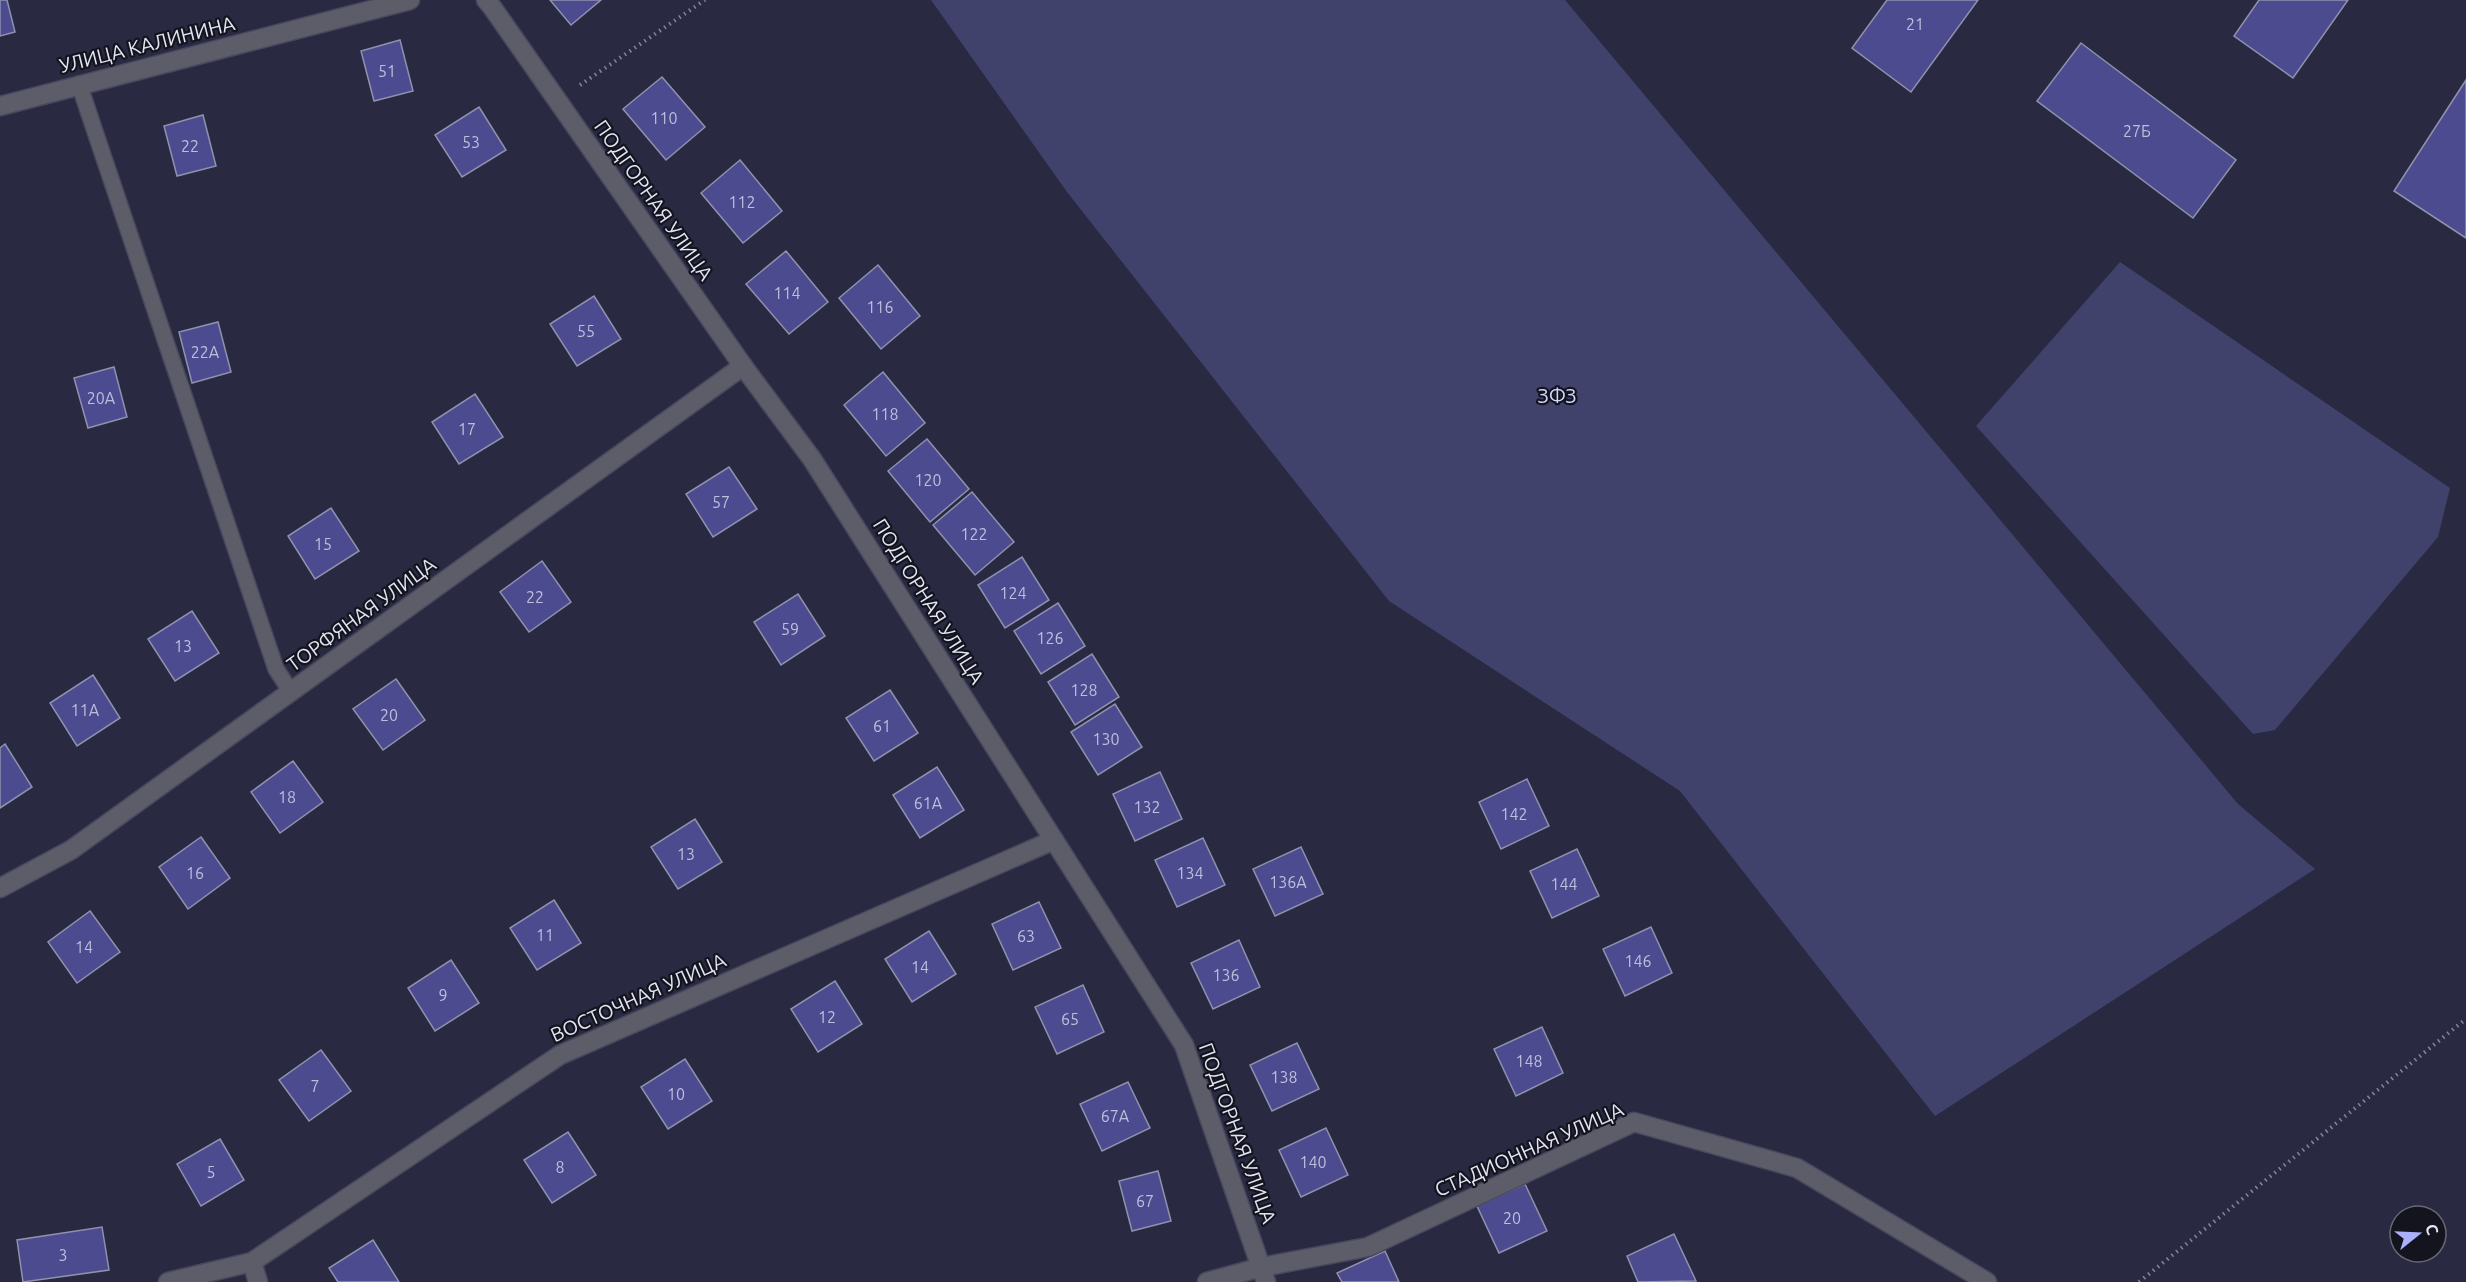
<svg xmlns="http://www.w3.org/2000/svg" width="2466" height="1282" font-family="Ubuntu,sans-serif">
	<rect width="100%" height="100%" fill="#292a41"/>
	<!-- green -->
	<g fill="#41426b">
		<polygon points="931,0 1565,0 2238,804 2315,869 1935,1116 1680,791 1389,601 1067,192"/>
		<polygon points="2120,262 2450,488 2438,537 2275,730 2253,734 1976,426"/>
	</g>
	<!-- building -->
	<g fill="#4d4b90" stroke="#8f91ad" stroke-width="1.5">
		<polygon points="0,0 7,0 15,32 0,36"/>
		<polygon points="550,0 601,0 571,25"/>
		<polygon points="1887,0 1978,0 1911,92 1852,48"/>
		<polygon points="2259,0 2348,0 2293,78 2234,36"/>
		<polygon points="400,40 413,91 374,101 361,51"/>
		<polygon points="2081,43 2236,160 2193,218 2037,101"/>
		<polygon points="662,77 705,127 666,160 623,109"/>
		<polygon points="2466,80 2466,238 2394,191"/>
		<polygon points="479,107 506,150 462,177 435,135"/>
		<polygon points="203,115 216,166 177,176 164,126"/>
		<polygon points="740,160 782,211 743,243 701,193"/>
		<polygon points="786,251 828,302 789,334 746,284"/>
		<polygon points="878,265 920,316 881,349 839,298"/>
		<polygon points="594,296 621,339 577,366 550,324"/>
		<polygon points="218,322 231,372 192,383 179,332"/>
		<polygon points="114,367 127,417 88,428 74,378"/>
		<polygon points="883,372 925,423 886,456 844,405"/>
		<polygon points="475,394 503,437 459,464 432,422"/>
		<polygon points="927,439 969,489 930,522 888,471"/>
		<polygon points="729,467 757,509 713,537 686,494"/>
		<polygon points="972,492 1014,542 975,575 933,525"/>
		<polygon points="331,508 359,551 315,579 288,536"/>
		<polygon points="1022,557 1049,600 1005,628 978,585"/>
		<polygon points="542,561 571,602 529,632 500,592"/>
		<polygon points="798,594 825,636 781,665 754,622"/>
		<polygon points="1058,603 1085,646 1041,674 1014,631"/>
		<polygon points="192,611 219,653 175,681 148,639"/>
		<polygon points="1092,654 1119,697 1075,725 1048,682"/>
		<polygon points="93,675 120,718 77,746 50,703"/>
		<polygon points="396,679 425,720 383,750 353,709"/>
		<polygon points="890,690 918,733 874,761 846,718"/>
		<polygon points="1115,704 1142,747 1098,775 1071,732"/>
		<polygon points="5,744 32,787 0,808 0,748"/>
		<polygon points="293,761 323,802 280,833 251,792"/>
		<polygon points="937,767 964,810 920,838 893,795"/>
		<polygon points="1160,772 1182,819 1135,841 1113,794"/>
		<polygon points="1527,779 1549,826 1501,849 1479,802"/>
		<polygon points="695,819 722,862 678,889 651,847"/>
		<polygon points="201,837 230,878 188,909 159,867"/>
		<polygon points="1203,838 1225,885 1177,907 1155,860"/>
		<polygon points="1301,847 1323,894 1275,916 1253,869"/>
		<polygon points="1577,849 1599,896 1552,918 1530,871"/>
		<polygon points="554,900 581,943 537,970 510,928"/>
		<polygon points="1039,902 1061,948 1013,970 992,924"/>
		<polygon points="90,911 120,952 77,983 48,942"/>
		<polygon points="1651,927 1672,973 1625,996 1603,949"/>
		<polygon points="929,931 956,974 912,1002 885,959"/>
		<polygon points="1239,940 1260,987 1213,1009 1191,963"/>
		<polygon points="451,960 479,1003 435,1031 408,988"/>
		<polygon points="835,981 862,1024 818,1052 791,1009"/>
		<polygon points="1083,985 1104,1032 1057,1054 1035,1007"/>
		<polygon points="1542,1027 1563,1073 1516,1096 1494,1049"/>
		<polygon points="1297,1043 1319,1089 1272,1111 1250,1065"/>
		<polygon points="321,1050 351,1091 309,1121 279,1080"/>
		<polygon points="685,1059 712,1101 668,1129 641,1087"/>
		<polygon points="1128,1082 1150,1128 1102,1151 1080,1104"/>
		<polygon points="1326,1128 1348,1175 1301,1197 1279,1150"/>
		<polygon points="568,1132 596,1175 552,1203 524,1160"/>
		<polygon points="220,1139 244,1180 201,1206 177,1164"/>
		<polygon points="1158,1171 1171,1221 1132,1231 1119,1181"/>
		<polygon points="1525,1184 1547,1231 1499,1253 1477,1206"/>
		<polygon points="102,1227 109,1270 23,1282 17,1240"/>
		<polygon points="1674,1234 1696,1281 1638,1282 1627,1256"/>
		<polygon points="373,1240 399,1282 338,1282 329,1268"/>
		<polygon points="1385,1251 1399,1282 1342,1282 1337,1273"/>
	</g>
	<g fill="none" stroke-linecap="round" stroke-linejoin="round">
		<!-- lane casing -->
		<g stroke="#47485e" stroke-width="18">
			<polyline id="lane" points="79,84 276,669 291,692"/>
		</g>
		<!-- street casing -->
		<g stroke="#47485e" stroke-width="21">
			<g id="street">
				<polyline points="486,0 492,7 743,366 812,459 1184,1045 1266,1282"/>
				<polyline points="0,106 410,0"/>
				<polyline points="0,888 71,850 743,366"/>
				<polyline points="252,1262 258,1282"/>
				<polyline points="168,1282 252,1262 560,1055 1054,840"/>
				<polyline points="1207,1282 1262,1267 1368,1247 1634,1122 1797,1168 1987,1282"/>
			</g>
		</g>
		<!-- path -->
		<g stroke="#858699" stroke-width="4" stroke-dasharray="1.5 4.5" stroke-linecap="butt">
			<polyline points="580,85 705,0"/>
			<polyline points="2139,1282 2466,1019"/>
		</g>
		<!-- lane -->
		<use href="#lane" stroke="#5c5d68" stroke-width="15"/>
		<!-- street -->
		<use href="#street" stroke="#5c5d68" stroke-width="18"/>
	</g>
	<g text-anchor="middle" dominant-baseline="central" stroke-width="4.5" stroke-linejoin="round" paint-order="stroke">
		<!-- number labels -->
		<g font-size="16" fill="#bebedb">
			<text x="1915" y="24">21</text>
			<text x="387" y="71">51</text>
			<text x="664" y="118">110</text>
			<text x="2137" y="131">27Б</text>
			<text x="471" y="142">53</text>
			<text x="190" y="146">22</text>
			<text x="742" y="202">112</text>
			<text x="787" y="293">114</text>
			<text x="880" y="307">116</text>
			<text x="586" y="331">55</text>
			<text x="205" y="352">22А</text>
			<text x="101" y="398">20А</text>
			<text x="885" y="414">118</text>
			<text x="467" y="429">17</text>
			<text x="928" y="480">120</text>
			<text x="721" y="502">57</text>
			<text x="974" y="534">122</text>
			<text x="323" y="544">15</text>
			<text x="1013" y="593">124</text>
			<text x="535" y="597">22</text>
			<text x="790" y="629">59</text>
			<text x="1050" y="638">126</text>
			<text x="183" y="646">13</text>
			<text x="1084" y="690">128</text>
			<text x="85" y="710">11А</text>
			<text x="389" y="715">20</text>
			<text x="882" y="726">61</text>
			<text x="1106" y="739">130</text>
			<text x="287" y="797">18</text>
			<text x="928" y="803">61А</text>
			<text x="1147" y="807">132</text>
			<text x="1514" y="814">142</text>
			<text x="686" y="854">13</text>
			<text x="195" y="873">16</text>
			<text x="1190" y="873">134</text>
			<text x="1288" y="882">136А</text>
			<text x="1564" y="884">144</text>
			<text x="545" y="935">11</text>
			<text x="1026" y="936">63</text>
			<text x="84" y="947">14</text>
			<text x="1638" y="961">146</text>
			<text x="920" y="967">14</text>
			<text x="1226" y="975">136</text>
			<text x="443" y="995">9</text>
			<text x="827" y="1017">12</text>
			<text x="1070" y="1019">65</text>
			<text x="1529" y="1061">148</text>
			<text x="1284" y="1077">138</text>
			<text x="315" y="1086">7</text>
			<text x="676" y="1094">10</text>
			<text x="1115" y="1116">67А</text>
			<text x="1313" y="1162">140</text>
			<text x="560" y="1167">8</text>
			<text x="211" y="1172">5</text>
			<text x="1145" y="1201">67</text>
			<text x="1512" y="1218">20</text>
			<text x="63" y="1255">3</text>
		</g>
		<!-- street labels -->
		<g font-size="20" fill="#e4e5f4" stroke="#13141e">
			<text transform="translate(147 44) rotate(-14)">УЛИЦА КАЛИНИНА</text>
			<text transform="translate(654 200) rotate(55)">ПОДГОРНАЯ УЛИЦА</text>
			<text transform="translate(929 601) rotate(58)">ПОДГОРНАЯ УЛИЦА</text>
			<text transform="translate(361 614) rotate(-36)">ТОРФЯНАЯ УЛИЦА</text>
			<text transform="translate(638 997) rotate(-24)">ВОСТОЧНАЯ УЛИЦА</text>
			<text transform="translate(1238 1133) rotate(70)">ПОДГОРНАЯ УЛИЦА</text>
			<text transform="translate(1529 1149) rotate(-24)">СТАДИОННАЯ УЛИЦА</text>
		</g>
		<!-- park labels -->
		<g font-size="20" fill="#d3d6ff" stroke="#13141e">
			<text x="1557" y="395">ЗФЗ</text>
		</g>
	</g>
	<!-- north arrow -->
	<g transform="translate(2418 1234) rotate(72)"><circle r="28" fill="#13141e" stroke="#676874" stroke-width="1.5"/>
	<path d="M0-4.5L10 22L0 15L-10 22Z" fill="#acaffb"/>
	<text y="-9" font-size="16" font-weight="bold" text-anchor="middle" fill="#e4e5f4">С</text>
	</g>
</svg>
